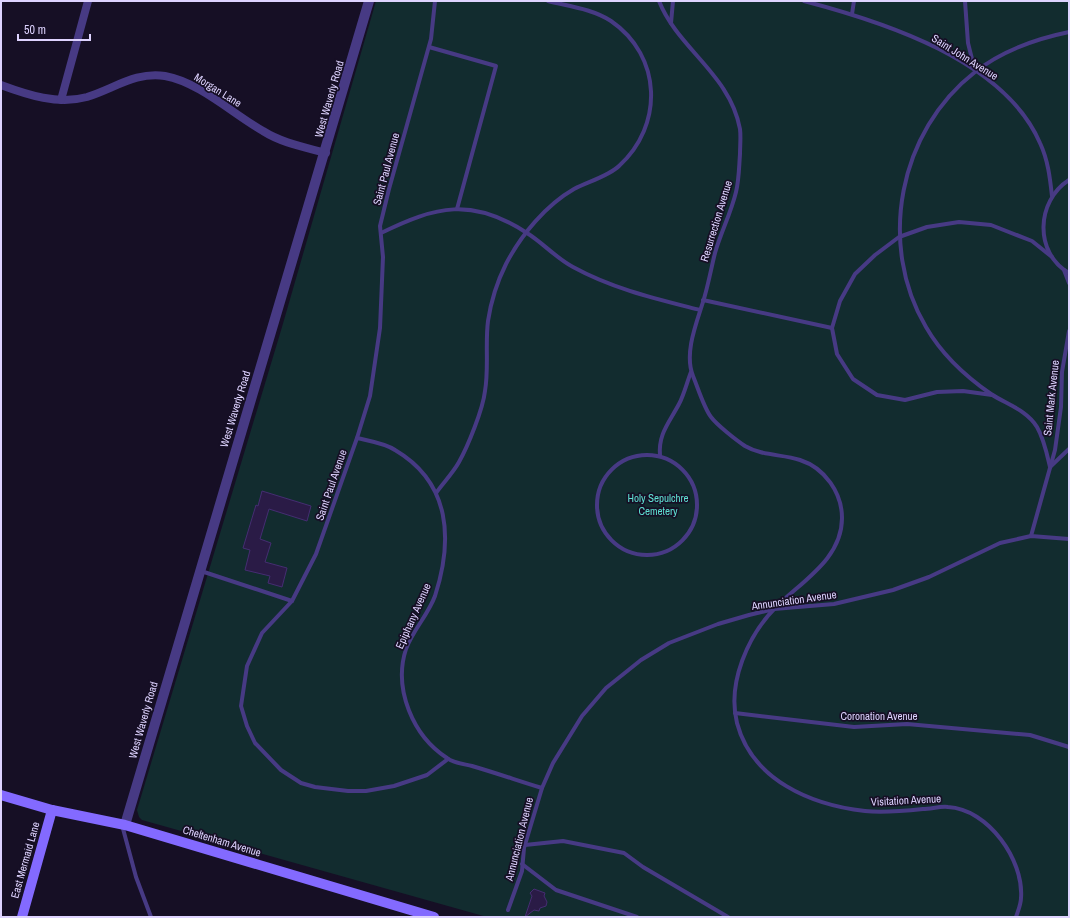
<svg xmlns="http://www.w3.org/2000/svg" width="1070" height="918" font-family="'Archivo Narrow',sans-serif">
	<rect width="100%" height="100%" fill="#160f25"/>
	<!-- green -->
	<polygon fill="#122c2f" points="376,1 1069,1 1069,917 487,917 142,820 139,817 137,810 282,327"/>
	<!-- building -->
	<g fill="#2a1b46" stroke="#452d72">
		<polygon points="262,491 311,506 307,521 269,509 260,539 271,543 265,562 287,568 282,587 268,583 270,576 245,570 250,550 243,548 256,505 258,506"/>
		<polygon points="534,889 545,893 544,896 547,902 546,906 540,908 539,911 534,910 525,917 532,896 530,893"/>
	</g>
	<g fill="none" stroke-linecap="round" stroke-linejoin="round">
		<!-- service -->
		<g stroke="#473a84" stroke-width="4">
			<polyline points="435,1 431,39 389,189 380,226 383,257 380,328 370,396 357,438 316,554 292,601 262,633 247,666 241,706 247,726 255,743 281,770 301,783 315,787 348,791 366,791 394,786 427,775 448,759"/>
			<path d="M659 1C678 49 730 74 740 129 741 137 740 146 740 154 739 167 739 180 736 192 731 213 721 232 715 253 711 269 708 286 703 302 696 324 684 354 693 376 698 388 704 408 711 417 717 425 736 440 745 446 762 456 782 454 800 460 825 468 842 493 842 518 842 559 802 581 776 607 748 635 727 683 737 723 752 780 811 805 865 811 883 813 904 811 923 809 931 809 940 806 948 807 988 809 1024 860 1021 898 1021 904 1018 911 1016 917"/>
			<path d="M804 1C884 22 1004 60 1040 143 1048 160 1050 178 1052 196"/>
			<polyline points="965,1 968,43 975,71"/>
			<polyline points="852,14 854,1"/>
			<polyline points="671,23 673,1"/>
			<path d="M1069 32C1035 39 1003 50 975 72 899 131 877 244 926 327 942 355 965 376 991 394 1006 404 1027 410 1037 427 1044 439 1047 454 1050 467L1069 449"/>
			<polyline points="429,47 496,66 457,209"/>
			<path d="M1069 180C1036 201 1034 253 1069 273"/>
			<path d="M381 233C436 206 472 197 527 233 543 243 556 258 573 267 613 289 657 299 700 310"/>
			<polyline points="1064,270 1069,283"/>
			<polyline points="703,300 832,328"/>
			<polyline points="992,395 963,391 937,392 905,400 877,395 853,379 837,354 832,328 840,301 855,274 875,255 899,237 927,227 959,222 991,225 1032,241 1052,257"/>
			<path d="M357 438C369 441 385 443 395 450 451 483 453 540 435 596 428 615 413 630 406 649 393 689 413 736 447 758 453 763 464 764 472 766 496 773 519 781 542 788"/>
			<circle cx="647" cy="505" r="50"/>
			<path d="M660 456C658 434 669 423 679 404 684 395 687 382 691 372"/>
			<path d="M436 493C443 483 453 473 459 462 468 446 483 409 485 391 489 368 485 344 488 321 491 301 497 282 506 264 521 235 546 205 574 189 587 182 609 176 619 166 664 125 662 56 611 21 593 9 568 6 548 1"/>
			<polyline points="1031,536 1055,450 1061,407 1062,372 1069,331"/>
			<polyline points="201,571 292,601"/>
			<polyline points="735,713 854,727 907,724 1030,735 1069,747"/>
			<polyline points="122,825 136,877 151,917"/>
			<polyline points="525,845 563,841 624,853 643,867 728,917"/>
			<polyline points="522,864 556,890 637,917"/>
			<polyline points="508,910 522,871 524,848 542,788 553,763 582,716 606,688 641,660 669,643 718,624 749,615 774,609 834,604 893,590 929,577 1000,543 1031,536 1069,539"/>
		</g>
		<!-- minor -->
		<g stroke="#473a84" stroke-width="8">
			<path d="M1 85C28 95 58 105 87 97 113 89 137 71 165 76 199 82 233 114 263 131 282 143 304 147 326 153"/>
			<polyline points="61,100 88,1"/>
		</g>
		<!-- tertiary -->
		<path stroke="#473a84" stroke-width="10" d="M125 825C205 550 290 276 369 1"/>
		<!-- secondary -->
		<g stroke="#836aff" stroke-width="10">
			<polyline points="1,795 52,810 125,825 434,917"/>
			<polyline points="22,917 52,810"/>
		</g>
	</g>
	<g text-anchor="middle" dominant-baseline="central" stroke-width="3.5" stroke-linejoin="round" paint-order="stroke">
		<!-- street labels -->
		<g font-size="11" fill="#ded3ff" stroke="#160f25">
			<text transform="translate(965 57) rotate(32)">Saint John Avenue</text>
			<text transform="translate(218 90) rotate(32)">Morgan Lane</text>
			<text transform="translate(329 99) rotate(-74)">West Waverly Road</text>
			<text transform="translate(386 169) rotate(-75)">Saint Paul Avenue</text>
			<text transform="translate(716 221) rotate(-73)">Resurrection Avenue</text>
			<text transform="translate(1051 398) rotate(-84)">Saint Mark Avenue</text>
			<text transform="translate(235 409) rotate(-73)">West Waverly Road</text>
			<text transform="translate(331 485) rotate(-71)">Saint Paul Avenue</text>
			<text transform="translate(794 600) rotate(-8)">Annunciation Avenue</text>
			<text transform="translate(413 616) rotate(-66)">Epiphany Avenue</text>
			<text x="879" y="716">Coronation Avenue</text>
			<text transform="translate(143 720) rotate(-74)">West Waverly Road</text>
			<text transform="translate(906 800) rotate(-3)">Visitation Avenue</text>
			<text transform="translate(519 839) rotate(-76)">Annunciation Avenue</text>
			<text transform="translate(222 841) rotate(17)">Cheltenham Avenue</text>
			<text transform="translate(25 860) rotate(-74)">East Mermaid Lane</text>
		</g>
		<!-- park labels -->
		<g font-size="11" fill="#5ee0d2" stroke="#160f25">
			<text x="658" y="498">Holy Sepulchre<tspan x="658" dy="13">Cemetery</tspan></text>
		</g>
	</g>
	<!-- border -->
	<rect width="1070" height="918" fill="none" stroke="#ded3ff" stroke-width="4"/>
	<!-- scale -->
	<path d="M18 34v6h72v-6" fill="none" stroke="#ded3ff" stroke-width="2"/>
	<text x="24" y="34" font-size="12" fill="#ded3ff" stroke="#160f25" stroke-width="3" paint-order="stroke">50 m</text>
</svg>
